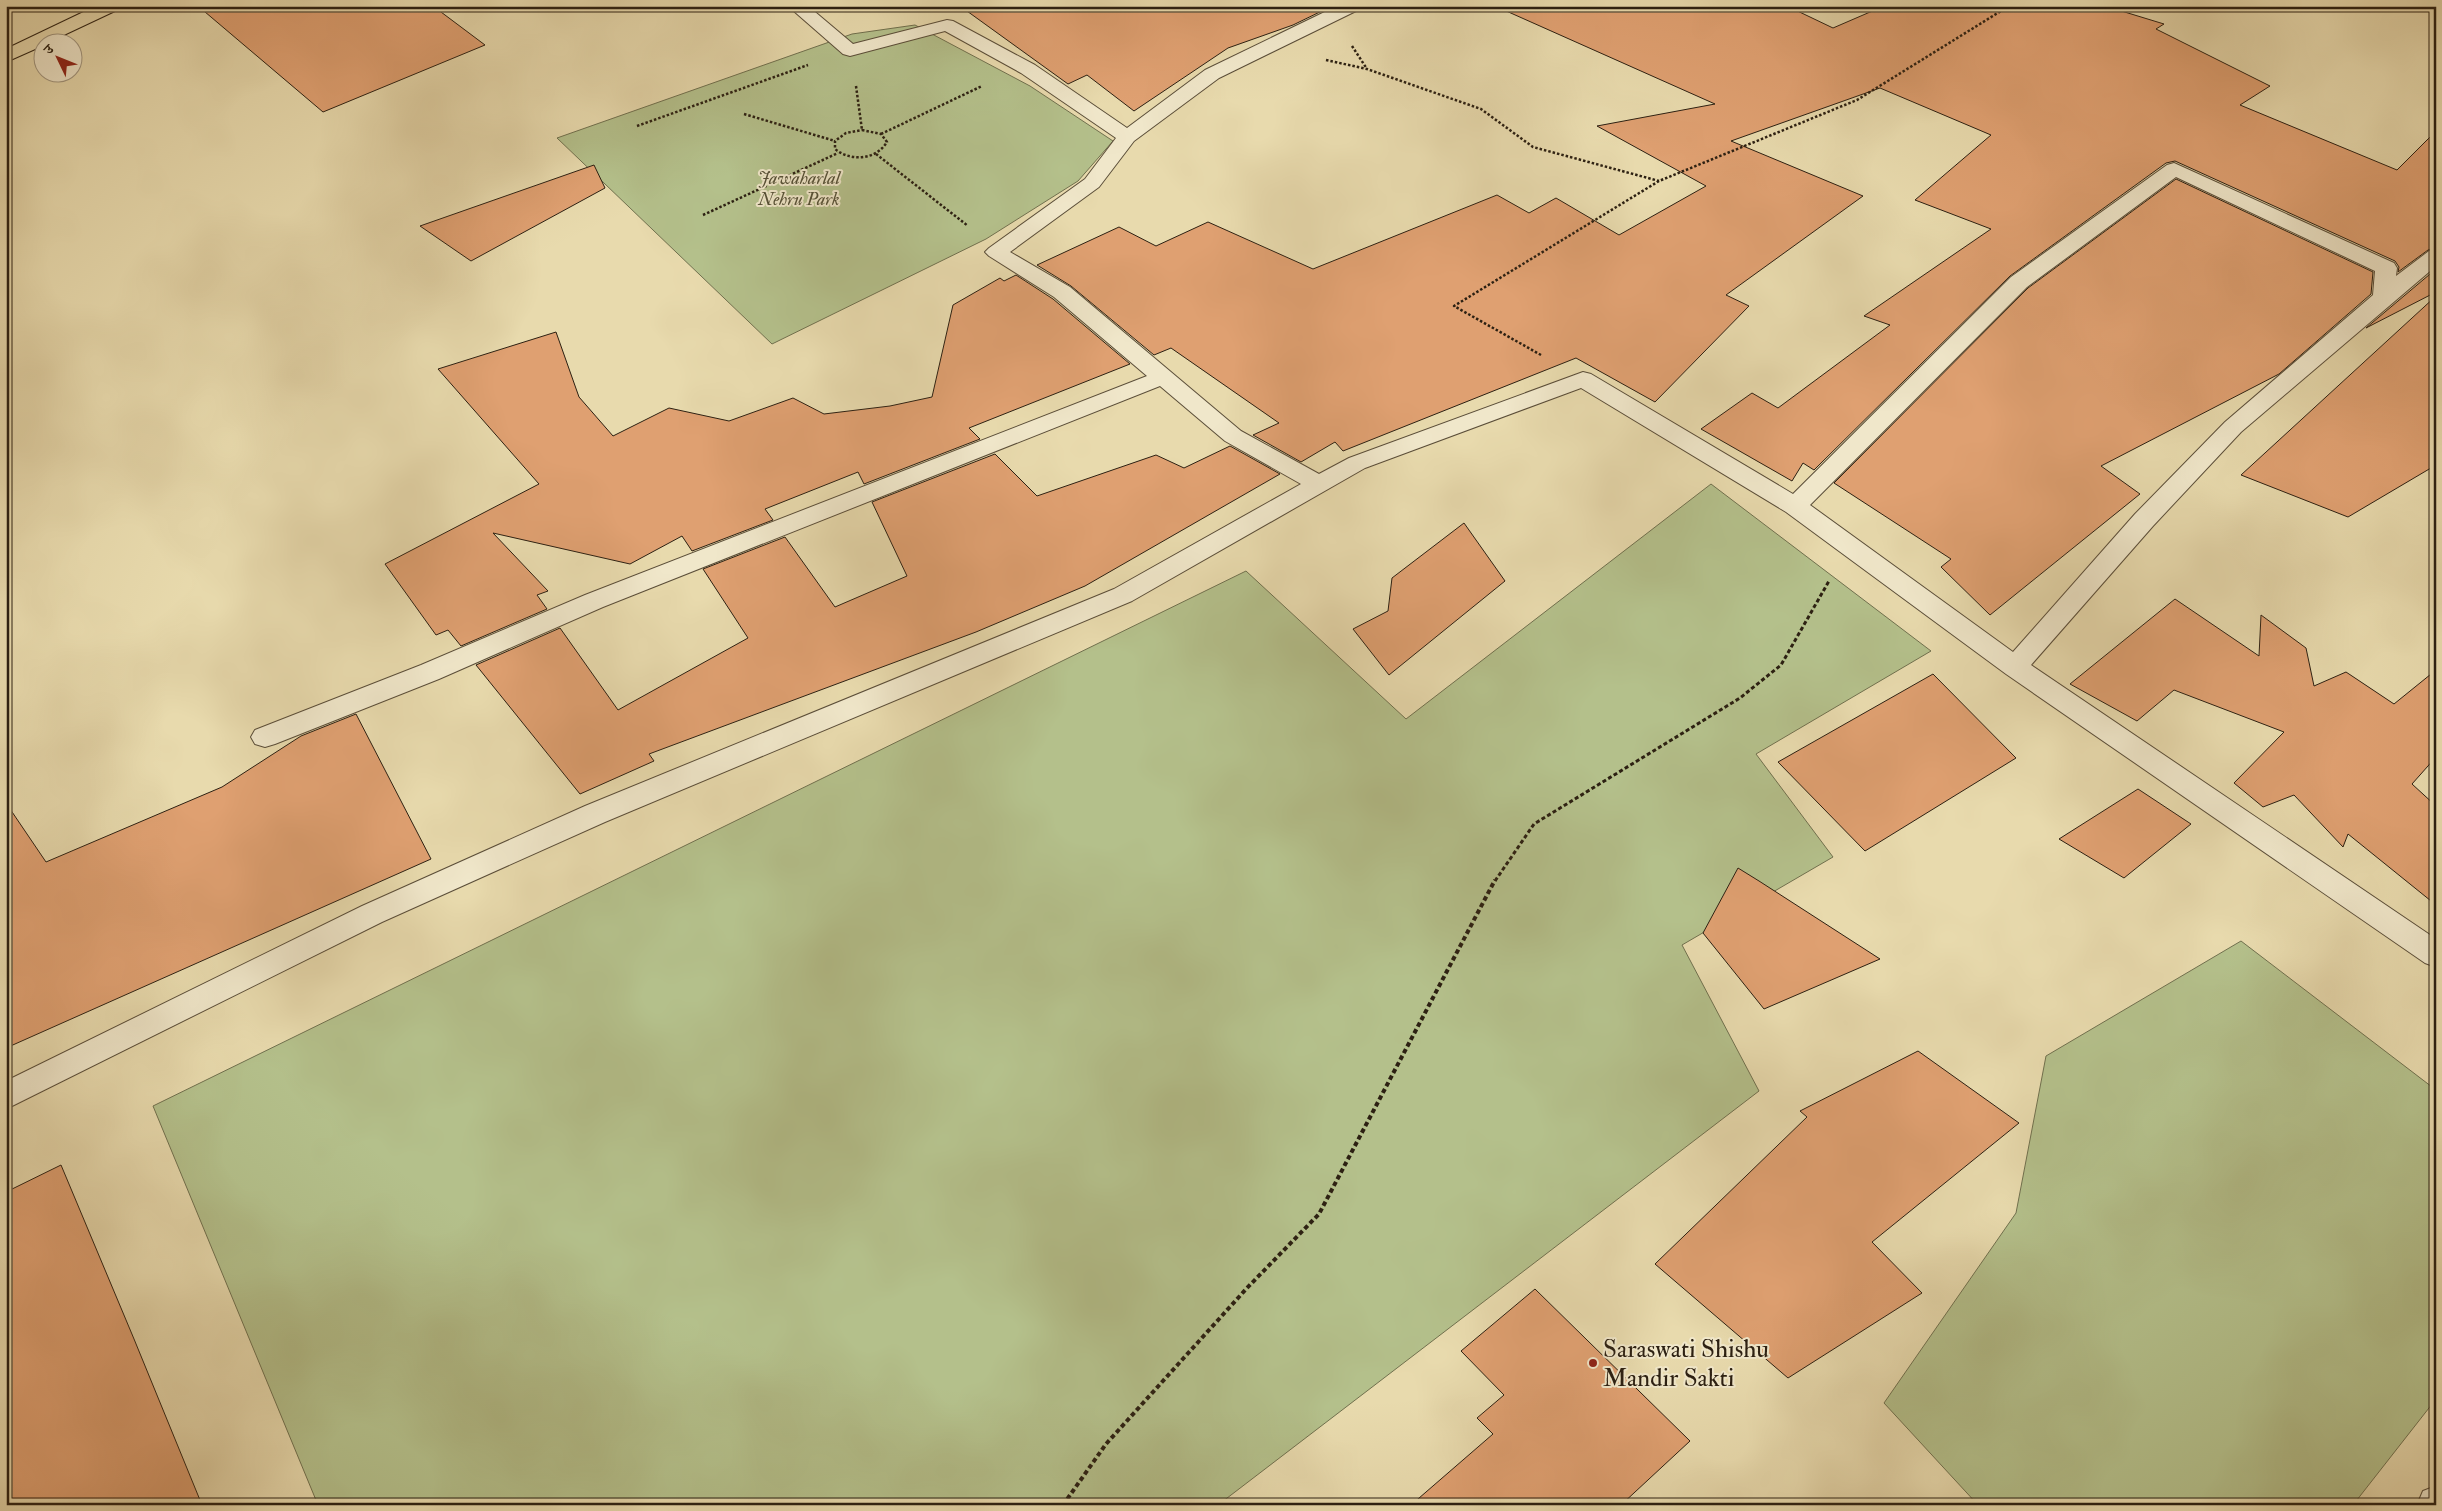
<svg xmlns="http://www.w3.org/2000/svg" width="2442" height="1511" font-family="'IM FELL Double Pica','Noto Serif Devanagari',serif">
	<rect width="100%" height="100%" fill="#e8daad"/>
	<filter id="stains"><feTurbulence type="fractalNoise" baseFrequency=".004" numOctaves="4"/><feColorMatrix values="0 0 0 0 .2 0 0 0 0 .09 0 0 0 0 .02 0 0 0 .5 -.17"/></filter>
	<radialGradient id="worn" r=".72"><stop offset=".6" stop-color="#630" stop-opacity="0"/><stop offset="1" stop-color="#630" stop-opacity=".3"/></radialGradient>
	<!-- green -->
	<g fill="#b4c08b" stroke="#70704e">
		<polygon points="915,25 1030,86 1113,141 1078,181 986,239 772,344 557,138 852,34"/>
		<polygon points="1711,484 1931,651 1756,754 1833,857 1682,945 1759,1091 1218,1505 318,1505 153,1106 1246,571 1406,719"/>
		<polygon points="2241,941 2436,1090 2436,1399 2353,1505 1978,1505 1884,1403 2016,1213 2046,1056"/>
	</g>
	<!-- building -->
	<g fill="#dfa071" stroke="#2c2012">
		<polygon points="198,6 433,6 485,45 323,112"/>
		<polygon points="960,6 1328,6 1328,8 1293,25 1228,48 1134,111 1087,75 1068,84"/>
		<polygon points="1495,6 1787,6 1833,28 1884,6 2105,6 2164,24 2156,29 2270,86 2240,105 2397,170 2436,131 2436,247 2428,250 2398,272 2399,267 2395,261 2175,161 2166,163 2010,276 1814,470 1803,463 1792,481 1701,429 1752,393 1778,408 1890,325 1864,316 1991,229 1915,200 1991,135 1880,88 1731,141 1863,196 1726,295 1749,306 1655,402 1576,358 1343,451 1335,442 1301,462 1253,435 1279,423 1171,348 1154,355 1071,286 1037,265 1119,227 1156,246 1208,222 1313,269 1497,195 1529,213 1556,198 1619,235 1706,186 1597,126 1715,104"/>
		<polygon points="594,165 605,188 471,261 420,226"/>
		<polygon points="2176,179 2373,272 2371,294 2279,374 2101,466 2140,494 1990,615 1941,567 1951,559 1834,483 2028,288"/>
		<polygon points="2436,269 2436,292 2366,328"/>
		<polygon points="1016,275 1053,299 1130,364 969,428 980,439 864,484 858,472 765,509 773,520 692,551 682,536 630,564 493,533 548,591 537,595 547,609 461,646 448,630 436,635 385,564 539,484 438,369 556,332 579,397 613,436 669,408 729,421 793,398 824,414 890,406 932,397 953,305 1000,278 1004,281"/>
		<polygon points="2436,296 2436,465 2348,517 2241,475"/>
		<polygon points="1230,446 1280,474 1085,586 976,632 649,754 654,761 580,794 476,665 560,628 618,710 748,638 703,569 785,537 835,607 907,576 872,502 995,454 1037,496 1156,455 1184,468"/>
		<polygon points="1464,523 1505,581 1389,675 1353,629 1388,611 1392,578"/>
		<polygon points="2175,599 2259,656 2261,615 2306,648 2314,686 2346,672 2394,704 2436,670 2436,757 2412,784 2436,806 2436,905 2348,834 2343,847 2294,795 2263,807 2234,783 2284,732 2174,690 2137,721 2070,684"/>
		<polygon points="1933,674 2016,758 1865,851 1778,762"/>
		<polygon points="356,714 431,859 6,1048 6,803 46,862 222,787 301,736"/>
		<polygon points="2138,789 2191,824 2124,878 2059,839"/>
		<polygon points="1738,868 1759,881 1880,959 1764,1009 1703,933"/>
		<polygon points="1918,1051 2019,1123 1872,1242 1922,1293 1788,1378 1655,1264 1807,1117 1800,1111"/>
		<polygon points="61,1165 134,1339 202,1505 6,1505 6,1192"/>
		<polygon points="1535,1289 1690,1441 1621,1505 1411,1505 1493,1434 1477,1418 1504,1395 1461,1351"/>
	</g>
	<g fill="none" stroke-linecap="round" stroke-linejoin="round">
		<!-- street casing -->
		<g stroke="#5b4e39" stroke-width="2">
			<g id="street">
				<path d="M788 6H808L853 44 947 20 953 21 1035 65 1127 128 1205 70 1337 6H1361L1358 10 1219 78 1134 141 1099 187 1010 252 1070 287 1241 431 1319 474 1349 458 1583 372 1591 374 1793 494 2011 277 2167 165 2174 163 2394 263 2397 268 2396 276 2429 251 2436 249V266L2241 432 2153 526 2031 665 2436 939V967L2425 963 2006 674 1786 512 1581 388 1365 468 1132 601 605 822 382 922 6 1109V1081L362 906 585 806 1114 589 1301 484 1225 441 1160 386 603 607 439 679 275 744 265 747 255 744 251 737 255 730 421 665 585 595 1147 376 1054 297 989 256 985 252 989 248 1085 179 1116 138 1021 73 945 31 850 56 843 54ZM2176 177 2375 271 2373 295 2225 422 2135 514 2013 652 1810 505 2027 287Z"/>
				<polygon points="2436,1486 2436,1505 2417,1505 2423,1491"/>
			</g>
		</g>
		<!-- primary casing -->
		<g stroke="#2c2012" stroke-width="2">
			<polygon id="primary" points="96,6 120,6 117,10 49,42 42,42 42,46 6,62 6,49"/>
		</g>
		<!-- path-far2 -->
		<g stroke="#2c2012" stroke-width="2.5" stroke-dasharray="2.5 2" stroke-linecap="butt">
			<polyline points="1352,46 1367,69"/>
			<polyline points="1326,60 1367,69 1481,109 1533,147 1659,181"/>
			<polyline points="856,86 862,130"/>
			<polyline points="744,114 835,141"/>
			<polyline points="637,126 808,65"/>
			<path d="M862 130 881 134 887 142C876 160 851 162 835 149V141L846 133Z"/>
			<polyline points="881,134 982,86"/>
			<polyline points="876,154 968,226"/>
			<polyline points="703,215 838,153"/>
			<polyline points="1541,355 1454,306 1659,181 1857,100 2009,6"/>
		</g>
		<!-- path-far1 -->
		<polyline stroke="#2c2012" stroke-width="3" stroke-dasharray="4 2.5" stroke-linecap="butt" points="1495,881 1534,824 1740,698 1781,665 1829,581"/>
		<!-- path -->
		<polyline stroke="#2c2012" stroke-width="4" stroke-dasharray="4.5 3" stroke-linecap="butt" points="1063,1505 1106,1444 1247,1288 1319,1214 1495,880"/>
		<!-- street -->
		<use href="#street" fill="#f0e7ca" fill-rule="evenodd"/>
		<!-- primary -->
		<use href="#primary" fill="#e8daad" fill-rule="evenodd"/>
	</g>
	<!-- markers -->
	<circle fill="#8f2418" stroke="#f0e7ca" stroke-width="2" cx="1593" cy="1363" r="5"/>
	<g text-anchor="middle" dominant-baseline="central" stroke-width="4" stroke-linejoin="round" paint-order="stroke">
		<!-- far-park labels -->
		<g font-size="18" font-style="italic" fill="#555036" stroke="#f0e7ca">
			<text x="799" y="178">Jawaharlal<tspan x="799" dy="21">Nehru Park</tspan></text>
		</g>
		<!-- near-poi labels -->
		<g font-size="25" fill="#2c2012" stroke="#f0e7ca" text-anchor="start">
			<text x="1603" y="1349">Saraswati Shishu<tspan x="1603" dy="29">Mandir Sakti</tspan></text>
		</g>
	</g>
	<!-- margin -->
	<rect width="2442" height="1511" fill="none" stroke="#e8daad" stroke-width="25"/>
	<rect x="8" y="8" width="2427" height="1496" fill="none" stroke="#2c2012" stroke-width="2.5"/>
	<rect x="12" y="12" width="2417" height="1486" fill="none" stroke="#2c2012"/>
	<!-- north arrow -->
	<g transform="translate(58 58) rotate(313)"><circle r="24" fill="#f0e7ca" stroke="#a29780"/>
	<path d="M0-4L9 19L0 12L-9 19Z" fill="#8f2418"/>
	<text y="-8" font-size="14" font-weight="bold" text-anchor="middle" fill="#2c2012">उ</text>
	</g>
	<rect width="100%" height="100%" filter="url(#stains)"/>
	<rect width="100%" height="100%" fill="url(#worn)"/>
</svg>
